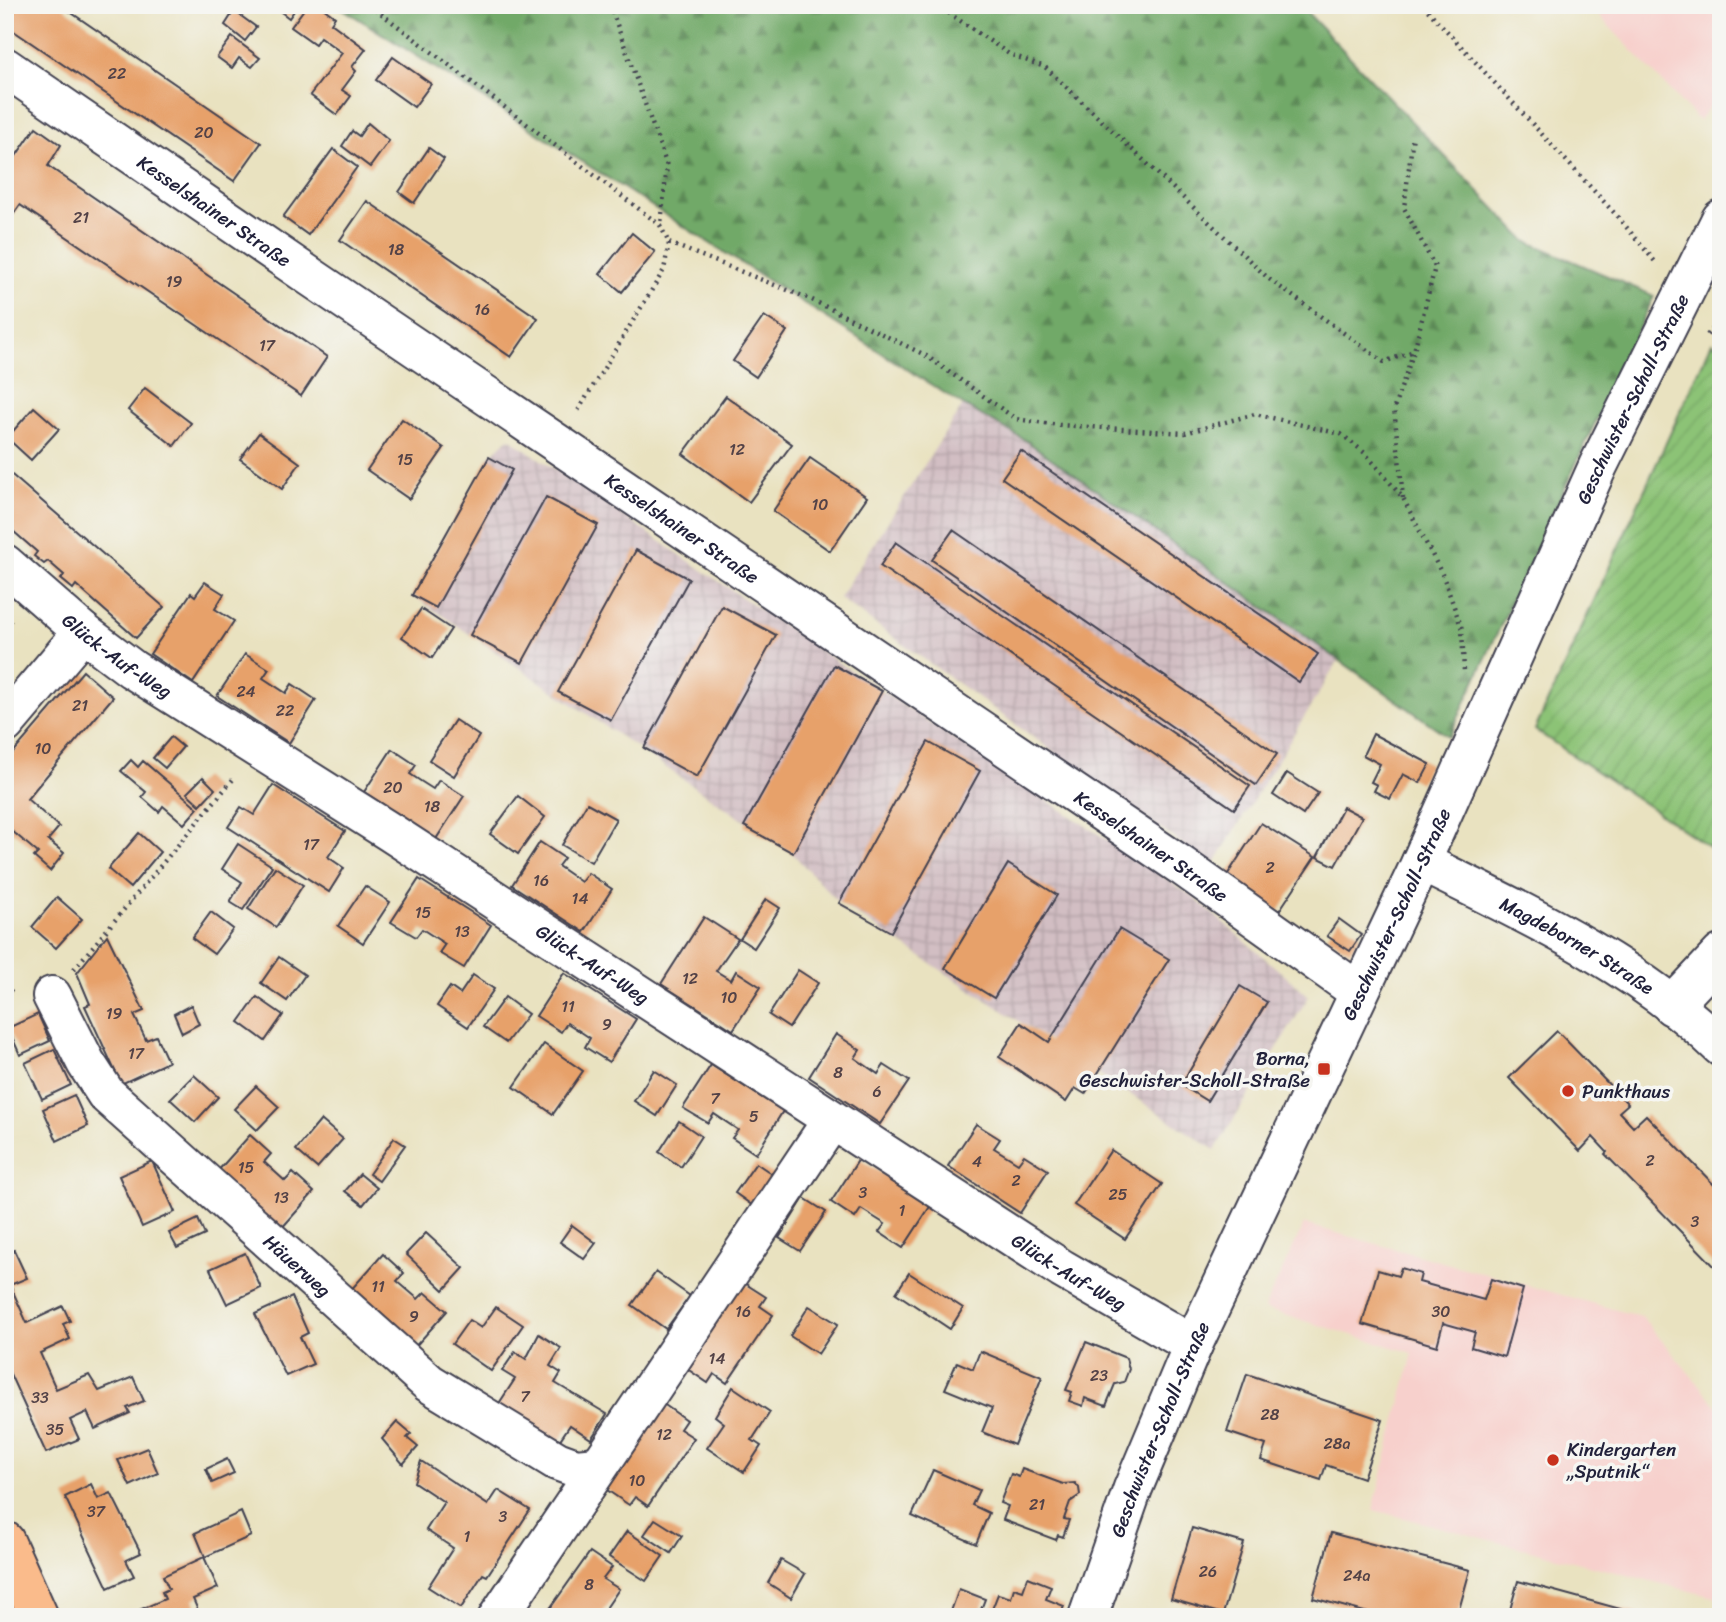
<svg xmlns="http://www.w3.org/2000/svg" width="1726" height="1622" font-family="Sriracha,sans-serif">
	<defs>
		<pattern id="industrial-grid" width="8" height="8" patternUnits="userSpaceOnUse" patternTransform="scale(1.75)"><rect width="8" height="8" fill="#d2bec3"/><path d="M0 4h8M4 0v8" fill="none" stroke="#b4a3a8"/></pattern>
		<pattern id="forest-firs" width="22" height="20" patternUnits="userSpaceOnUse" patternTransform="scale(1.75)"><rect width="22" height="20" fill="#71a967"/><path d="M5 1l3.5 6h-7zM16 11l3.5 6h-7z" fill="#5c8956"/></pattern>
		<pattern id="garden-furrows" width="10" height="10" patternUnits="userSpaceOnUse" patternTransform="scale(1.75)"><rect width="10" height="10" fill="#8cc376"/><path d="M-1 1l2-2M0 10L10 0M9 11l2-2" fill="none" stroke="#78a767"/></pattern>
	</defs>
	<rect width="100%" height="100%" fill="#f6f6f2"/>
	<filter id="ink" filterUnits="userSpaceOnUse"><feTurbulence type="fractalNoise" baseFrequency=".0143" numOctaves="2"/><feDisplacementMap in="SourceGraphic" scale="14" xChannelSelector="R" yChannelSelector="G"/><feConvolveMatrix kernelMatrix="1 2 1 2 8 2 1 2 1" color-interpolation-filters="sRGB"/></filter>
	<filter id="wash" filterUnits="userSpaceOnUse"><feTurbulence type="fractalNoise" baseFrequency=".00686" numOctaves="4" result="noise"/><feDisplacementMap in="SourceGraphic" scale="28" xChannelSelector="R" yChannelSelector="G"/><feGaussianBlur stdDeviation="1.57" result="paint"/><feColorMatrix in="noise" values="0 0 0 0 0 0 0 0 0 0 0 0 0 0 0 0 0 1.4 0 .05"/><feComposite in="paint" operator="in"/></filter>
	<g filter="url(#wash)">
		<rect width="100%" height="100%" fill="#e9e2c0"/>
		<!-- built -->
		<g fill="#f7d0cc">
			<polygon points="1589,5 1721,5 1721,92 1699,121"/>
			<polygon points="1304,1224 1642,1317 1721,1411 1721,1599 1373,1510 1413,1353 1264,1309"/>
		</g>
		<!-- industrial -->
		<g fill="url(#industrial-grid)">
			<polygon points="963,405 1025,440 1339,660 1213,866 839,598"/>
			<polygon points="509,438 809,643 1192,896 1309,996 1215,1150 839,903 792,853 412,595 489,457"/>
		</g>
		<!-- forest -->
		<polygon fill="url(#forest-firs)" stroke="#4a6651" stroke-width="2" points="337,5 1300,5 1526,241 1654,296 1449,737 1025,440 963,405"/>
		<!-- garden -->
		<polygon fill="url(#garden-furrows)" stroke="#577258" stroke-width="2" points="1712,342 1721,349 1721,855 1535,730"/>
		<g id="blocks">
			<!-- building -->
			<g fill="#e7a16a">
				<polygon points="5,5 60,5 261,143 234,181 5,25"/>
				<polygon points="279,5 298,5 289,18 277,9"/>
				<polygon points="307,5 319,5 335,17 331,23 366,49 352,67 356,71 342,90 351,96 337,115 310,95 342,53 320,37 315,44 291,27"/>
				<polygon points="234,11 256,27 245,41 225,25"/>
				<polygon points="232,37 260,58 252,67 239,58 232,68 217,57"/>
				<polygon points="393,57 431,84 414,107 376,80"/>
				<polygon points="368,123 389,141 370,167 342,146 352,131 359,136"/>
				<polygon points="36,127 61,145 48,166 327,357 301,396 20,205 8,222 5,220 5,172"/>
				<polygon points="429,148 444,159 414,203 399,192"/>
				<polygon points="333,149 357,167 308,235 283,217"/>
				<polygon points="367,201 538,318 511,357 340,240"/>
				<polygon points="632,233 655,252 622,292 600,274"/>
				<polygon points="764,316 787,331 756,377 733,361"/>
				<polygon points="145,388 191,423 174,446 128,410"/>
				<polygon points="726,396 792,444 749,502 683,454"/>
				<polygon points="34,407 59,429 31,460 7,438"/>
				<polygon points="402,419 444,448 409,499 367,470"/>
				<polygon points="259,433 300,463 282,489 240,459"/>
				<polygon points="1021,451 1318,654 1299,682 1002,478"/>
				<polygon points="489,457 512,470 436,608 412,595"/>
				<polygon points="810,458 867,497 830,551 773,511"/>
				<polygon points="5,469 164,607 136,638 76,585 73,589 61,579 64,575 48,561 44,564 34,556 37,552 5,524"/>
				<polygon points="546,497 598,525 522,663 470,635"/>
				<polygon points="953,530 1277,754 1256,785 932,560"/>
				<polygon points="896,542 1250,786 1234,809 880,566"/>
				<polygon points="636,550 689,579 611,720 558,692"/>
				<polygon points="205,582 224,594 215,609 234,621 193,683 150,654 191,593 195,596"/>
				<polygon points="722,606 776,635 697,777 644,748"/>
				<polygon points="421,609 451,629 432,658 402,637"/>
				<polygon points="245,654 269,669 263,678 286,693 292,684 316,700 289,743 217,696"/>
				<polygon points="834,665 882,691 793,853 744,826"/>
				<polygon points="83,671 113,697 27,799 59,827 48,840 64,853 50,871 34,857 38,853 5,825 5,762"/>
				<polygon points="455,720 479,736 454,776 429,760"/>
				<polygon points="1373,734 1430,764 1420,783 1403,774 1390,799 1374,791 1377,785 1371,782 1380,764 1363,755"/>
				<polygon points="171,737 183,747 165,768 153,758"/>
				<polygon points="928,742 980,771 891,932 839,903"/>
				<polygon points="392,749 416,765 410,774 422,782 433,789 439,780 464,796 436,839 364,792"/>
				<polygon points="131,760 138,767 143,761 198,808 184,824 163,806 159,812 142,797 146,792 121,771"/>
				<polygon points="1287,773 1318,793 1303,815 1273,795"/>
				<polygon points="203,777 215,789 200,805 187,793"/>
				<polygon points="273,785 345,831 328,857 344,868 329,892 228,827 241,807 254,815"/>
				<polygon points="518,796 545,817 518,854 490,834"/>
				<polygon points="587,803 616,819 591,862 562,845"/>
				<polygon points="1343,807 1362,817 1335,866 1317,857"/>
				<polygon points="1261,823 1315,857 1279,911 1226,877"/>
				<polygon points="139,833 160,852 130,888 108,869"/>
				<polygon points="540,842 564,858 558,866 581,882 588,873 612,889 584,932 512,885"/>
				<polygon points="238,844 272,866 243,910 230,902 242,882 222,869"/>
				<polygon points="1008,864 1057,895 994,998 945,968"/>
				<polygon points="275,867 303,885 276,927 248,909"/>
				<polygon points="419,879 491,925 464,968 439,953 445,944 422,929 416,937 391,922"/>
				<polygon points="365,886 390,902 363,943 338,926"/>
				<polygon points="57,897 82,919 56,948 32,927"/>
				<polygon points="766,899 780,908 754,948 740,939"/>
				<polygon points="211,912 233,929 214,954 192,938"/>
				<polygon points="704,917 738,939 716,971 731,980 736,971 761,987 733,1030 661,984"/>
				<polygon points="1339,919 1361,935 1350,951 1327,936"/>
				<polygon points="1119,929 1169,959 1085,1094 1075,1088 1066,1102 999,1057 1021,1023 1049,1042"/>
				<polygon points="107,935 144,1011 134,1015 146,1040 156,1036 168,1062 121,1084 85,1006 90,1004 77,973"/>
				<polygon points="279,957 305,975 287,1001 261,983"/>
				<polygon points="798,970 818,983 789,1028 769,1015"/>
				<polygon points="564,973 636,1019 609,1062 585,1047 590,1038 578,1030 567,1023 561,1032 536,1016"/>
				<polygon points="473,975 494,989 468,1027 437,1006 450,987 460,994"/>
				<polygon points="1240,986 1267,1002 1207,1101 1181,1085"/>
				<polygon points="257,997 283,1015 265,1041 239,1022"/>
				<polygon points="505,997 528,1014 506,1043 483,1027"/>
				<polygon points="191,1005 199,1024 182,1033 174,1014"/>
				<polygon points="38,1014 50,1041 20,1055 8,1028"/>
				<polygon points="1557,1031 1628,1104 1619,1112 1633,1127 1646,1115 1721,1192 1721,1273 1605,1154 1607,1152 1593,1137 1580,1151 1509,1078"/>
				<polygon points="836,1034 860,1050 855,1058 878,1074 884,1065 909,1081 880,1124 809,1077"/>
				<polygon points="544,1044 583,1071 553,1114 514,1087"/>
				<polygon points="54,1049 71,1085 42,1099 25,1063"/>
				<polygon points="711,1065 783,1111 756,1154 732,1138 738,1130 714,1114 708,1123 683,1108"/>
				<polygon points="654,1070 677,1085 657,1116 634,1101"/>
				<polygon points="194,1075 218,1097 195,1122 170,1099"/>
				<polygon points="256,1086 279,1107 257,1130 234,1109"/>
				<polygon points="74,1095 88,1126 57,1141 43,1109"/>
				<polygon points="321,1120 343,1139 317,1168 296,1150"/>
				<polygon points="679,1121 701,1136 681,1167 659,1152"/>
				<polygon points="976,1124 1000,1139 994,1148 1018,1163 1024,1155 1048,1170 1020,1213 948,1166"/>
				<polygon points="250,1135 271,1154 264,1162 285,1181 293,1173 314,1192 280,1230 216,1173"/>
				<polygon points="394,1138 405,1145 379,1181 369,1174"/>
				<polygon points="1111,1150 1162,1184 1125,1239 1074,1205"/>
				<polygon points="859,1159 931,1205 903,1248 879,1232 885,1224 861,1209 855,1218 831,1202"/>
				<polygon points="152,1161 175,1212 142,1227 119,1176"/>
				<polygon points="756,1163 778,1178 756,1208 735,1193"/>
				<polygon points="360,1174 377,1188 363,1205 345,1191"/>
				<polygon points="804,1198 826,1212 800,1251 779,1238"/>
				<polygon points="198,1219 205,1235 177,1248 169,1233"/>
				<polygon points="572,1225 596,1243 584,1259 560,1242"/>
				<polygon points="426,1233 464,1268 444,1290 406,1254"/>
				<polygon points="14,1250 27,1278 10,1285 27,1323 63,1306 70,1321 63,1324 70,1339 40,1353 56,1389 89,1375 99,1391 133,1377 144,1401 127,1408 130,1413 95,1429 87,1412 70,1420 79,1439 46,1453 5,1363 5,1253"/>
				<polygon points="245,1253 261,1288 227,1304 210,1269"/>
				<polygon points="383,1254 404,1273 397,1281 418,1299 425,1292 447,1311 413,1349 349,1292"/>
				<polygon points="1401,1268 1421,1274 1419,1282 1484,1300 1491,1279 1523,1289 1504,1357 1471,1347 1475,1332 1443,1323 1437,1346 1362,1324 1378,1270 1398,1276"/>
				<polygon points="656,1272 690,1296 666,1329 632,1305"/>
				<polygon points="909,1273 963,1308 950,1329 896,1293"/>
				<polygon points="741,1281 766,1297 760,1306 773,1315 727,1383 714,1374 708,1383 683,1366"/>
				<polygon points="292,1297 308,1333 300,1337 313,1364 286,1376 255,1314"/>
				<polygon points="809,1306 838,1324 818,1354 790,1336"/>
				<polygon points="496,1307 523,1325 491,1371 452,1344 469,1320 481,1328"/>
				<polygon points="539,1334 561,1348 550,1366 561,1373 555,1383 607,1414 591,1439 570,1425 555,1447 496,1408 515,1379 502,1371 515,1352 526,1359"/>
				<polygon points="1086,1342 1126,1358 1129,1369 1124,1382 1115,1384 1106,1406 1085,1398 1083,1406 1069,1401 1072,1392 1066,1390"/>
				<polygon points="980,1351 1042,1377 1014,1445 982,1432 992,1408 945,1389 957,1362 973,1369"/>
				<polygon points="1247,1374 1383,1420 1363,1478 1326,1465 1321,1480 1261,1460 1266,1445 1227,1432"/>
				<polygon points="733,1387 770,1412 752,1440 761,1446 744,1472 707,1448 724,1423 715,1416"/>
				<polygon points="662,1403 686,1420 680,1429 694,1438 648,1506 635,1497 629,1505 604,1488"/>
				<polygon points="397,1422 411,1434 407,1438 418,1447 403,1464 382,1439"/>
				<polygon points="147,1448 158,1473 130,1486 118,1460"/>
				<polygon points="227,1459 234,1473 212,1483 206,1469"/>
				<polygon points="421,1461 488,1505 498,1490 530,1510 487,1576 483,1574 461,1608 428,1587 453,1548 426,1530 444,1502 414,1482"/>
				<polygon points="1022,1469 1063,1484 1075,1483 1079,1488 1080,1495 1070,1502 1064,1519 1069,1520 1063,1537 1058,1535 1056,1540 1003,1520 1008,1506 1000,1503 1011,1474 1019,1477"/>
				<polygon points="933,1470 979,1490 972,1505 989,1513 976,1544 912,1516"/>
				<polygon points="91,1484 98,1499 111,1493 141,1553 126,1560 134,1576 108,1588 65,1497"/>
				<polygon points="241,1512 251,1536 205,1557 195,1533"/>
				<polygon points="655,1519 682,1536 671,1553 644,1535"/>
				<polygon points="1192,1528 1244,1543 1223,1614 1171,1599"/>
				<polygon points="627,1531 663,1556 646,1581 609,1557"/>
				<polygon points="1331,1533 1470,1570 1457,1617 1383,1617 1313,1598"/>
				<polygon points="590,1552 612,1567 603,1579 619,1589 600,1617 544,1617"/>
				<polygon points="204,1557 218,1588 193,1599 201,1617 123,1617 165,1599 162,1592 169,1589 163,1576"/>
				<polygon points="781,1560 805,1574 791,1598 768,1583"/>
				<polygon points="1028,1577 1051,1586 1046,1599 1064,1606 1060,1617 989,1617 998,1594 1011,1598 1014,1588 1023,1591"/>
				<polygon points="1518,1581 1646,1616 1645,1617 1508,1617"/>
				<polygon points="959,1589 985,1599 978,1617 949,1617"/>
			</g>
		</g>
	</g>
	<g filter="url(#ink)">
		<use href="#blocks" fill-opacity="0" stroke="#403f4f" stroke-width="2"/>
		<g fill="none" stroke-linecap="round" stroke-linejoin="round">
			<!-- minor casing -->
			<g stroke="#403f4f" stroke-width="42">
				<g id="minor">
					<path id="s1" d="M5 67 308 275 1182 866 1359 992"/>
					<path id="s2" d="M5 564 83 632 132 669 390 832 1062 1269 1193 1345"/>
					<polyline points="5,724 83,632"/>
					<path id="s3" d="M1421 862C1526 914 1636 964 1721 1047"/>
					<path id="s4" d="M52 996 86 1063 106 1094 429 1383 557 1461 576 1468 597 1466"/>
					<polyline points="1672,1006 1721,954"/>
					<polyline points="498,1617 832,1120"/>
					<path id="s5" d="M1088 1617 1133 1488 1193 1345 1421 862 1598 466 1721 219"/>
				</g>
			</g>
			<!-- major casing -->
			<g stroke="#403f4f" stroke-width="42">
				<polyline id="major" points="5,1541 39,1617"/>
			</g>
			<!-- path -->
			<g stroke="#403f4f" stroke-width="4.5" stroke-dasharray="2 5" stroke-linecap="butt">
				<polyline points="370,5 660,225 669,243 664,270 576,414"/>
				<polyline points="610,5 667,166 661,224"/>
				<polyline points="937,5 1009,54 1045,67 1269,279 1384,362 1414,351"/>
				<polyline points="1423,5 1618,217 1657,264"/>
				<polyline points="669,243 810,299 925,355 1016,419 1059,425 1185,433 1255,414 1341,434 1365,453 1403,498 1443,576 1462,629 1464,672"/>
				<polyline points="1707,335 1721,321"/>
				<polyline points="1403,498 1394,408 1414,351 1435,267 1404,208 1413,135"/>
				<polyline points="5,627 14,617"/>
				<polyline points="74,969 235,777"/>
				<polyline points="5,986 15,995"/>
			</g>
			<!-- minor -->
			<use href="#minor" stroke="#fff" stroke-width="38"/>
			<!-- major -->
			<use href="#major" stroke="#fabb8b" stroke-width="38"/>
		</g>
	</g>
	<!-- markers -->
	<g fill="#c8321e" stroke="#f6f6f2" stroke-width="2.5">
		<rect x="1317" y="1062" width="14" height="14" rx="3.5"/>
		<circle cx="1568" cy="1091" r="7"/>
		<circle cx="1553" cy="1460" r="7"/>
	</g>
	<g text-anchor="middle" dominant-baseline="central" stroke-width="7" stroke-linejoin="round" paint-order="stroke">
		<!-- number labels -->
		<g font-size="16" fill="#534247">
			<text x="117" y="73">22</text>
			<text x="204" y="132">20</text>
			<text x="81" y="217">21</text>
			<text x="396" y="249">18</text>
			<text x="174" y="281">19</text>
			<text x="482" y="309">16</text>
			<text x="267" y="345">17</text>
			<text x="737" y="449">12</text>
			<text x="405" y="459">15</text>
			<text x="820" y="504">10</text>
			<text x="246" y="691">24</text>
			<text x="80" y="705">21</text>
			<text x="285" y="710">22</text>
			<text x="43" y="748">10</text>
			<text x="393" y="787">20</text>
			<text x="432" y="806">18</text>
			<text x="311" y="844">17</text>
			<text x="1270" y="867">2</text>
			<text x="541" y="880">16</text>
			<text x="580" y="898">14</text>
			<text x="423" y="912">15</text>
			<text x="462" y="931">13</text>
			<text x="690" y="978">12</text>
			<text x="729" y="997">10</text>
			<text x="568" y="1006">11</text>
			<text x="114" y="1013">19</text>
			<text x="607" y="1024">9</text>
			<text x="136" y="1053">17</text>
			<text x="838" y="1072">8</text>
			<text x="877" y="1091">6</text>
			<text x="715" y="1098">7</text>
			<text x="754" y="1116">5</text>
			<text x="1650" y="1160">2</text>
			<text x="977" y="1161">4</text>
			<text x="246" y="1167">15</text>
			<text x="1016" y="1180">2</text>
			<text x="863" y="1192">3</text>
			<text x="1118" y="1194">25</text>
			<text x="281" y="1197">13</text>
			<text x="902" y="1210">1</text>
			<text x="1695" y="1221">3</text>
			<text x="378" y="1286">11</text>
			<text x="743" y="1311">16</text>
			<text x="1441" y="1311">30</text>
			<text x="414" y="1316">9</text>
			<text x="717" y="1358">14</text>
			<text x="1099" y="1375">23</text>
			<text x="525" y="1396">7</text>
			<text x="40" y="1397">33</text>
			<text x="1270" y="1414">28</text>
			<text x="55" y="1429">35</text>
			<text x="664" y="1434">12</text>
			<text x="1337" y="1443">28a</text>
			<text x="637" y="1480">10</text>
			<text x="1037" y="1504">21</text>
			<text x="96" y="1511">37</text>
			<text x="503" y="1516">3</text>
			<text x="467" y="1536">1</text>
			<text x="1208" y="1571">26</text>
			<text x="1357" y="1575">24a</text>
			<text x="589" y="1584">8</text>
		</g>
		<!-- street labels -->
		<g font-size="19" fill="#22223b" stroke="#f6f6f2">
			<text stroke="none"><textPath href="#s1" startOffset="254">Kesselshainer Straße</textPath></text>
			<text stroke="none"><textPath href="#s5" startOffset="1335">Geschwister-Scholl-Straße</textPath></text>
			<text stroke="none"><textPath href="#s1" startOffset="819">Kesselshainer Straße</textPath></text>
			<text stroke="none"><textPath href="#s2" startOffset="145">Glück-Auf-Weg</textPath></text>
			<text stroke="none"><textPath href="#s1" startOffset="1386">Kesselshainer Straße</textPath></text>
			<text stroke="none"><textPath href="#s5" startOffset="768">Geschwister-Scholl-Straße</textPath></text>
			<text stroke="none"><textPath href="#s3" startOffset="177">Magdeborner Straße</textPath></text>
			<text stroke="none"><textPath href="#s2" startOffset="712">Glück-Auf-Weg</textPath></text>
			<text stroke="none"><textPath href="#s4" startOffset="369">Häuerweg</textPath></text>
			<text stroke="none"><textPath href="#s2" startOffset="1279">Glück-Auf-Weg</textPath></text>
			<text stroke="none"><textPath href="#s5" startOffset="201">Geschwister-Scholl-Straße</textPath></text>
		</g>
		<!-- poi labels -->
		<g font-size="19" fill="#22223b" stroke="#f6f6f2" text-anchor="start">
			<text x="1310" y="1058" text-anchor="end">Borna,<tspan x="1310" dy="22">Geschwister-Scholl-Straße</tspan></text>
			<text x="1582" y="1091">Punkthaus</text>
			<text x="1567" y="1449">Kindergarten<tspan x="1567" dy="22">„Sputnik“</tspan></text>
		</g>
	</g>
	<!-- margin -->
	<rect width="1726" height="1622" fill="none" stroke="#f6f6f2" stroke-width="28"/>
</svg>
